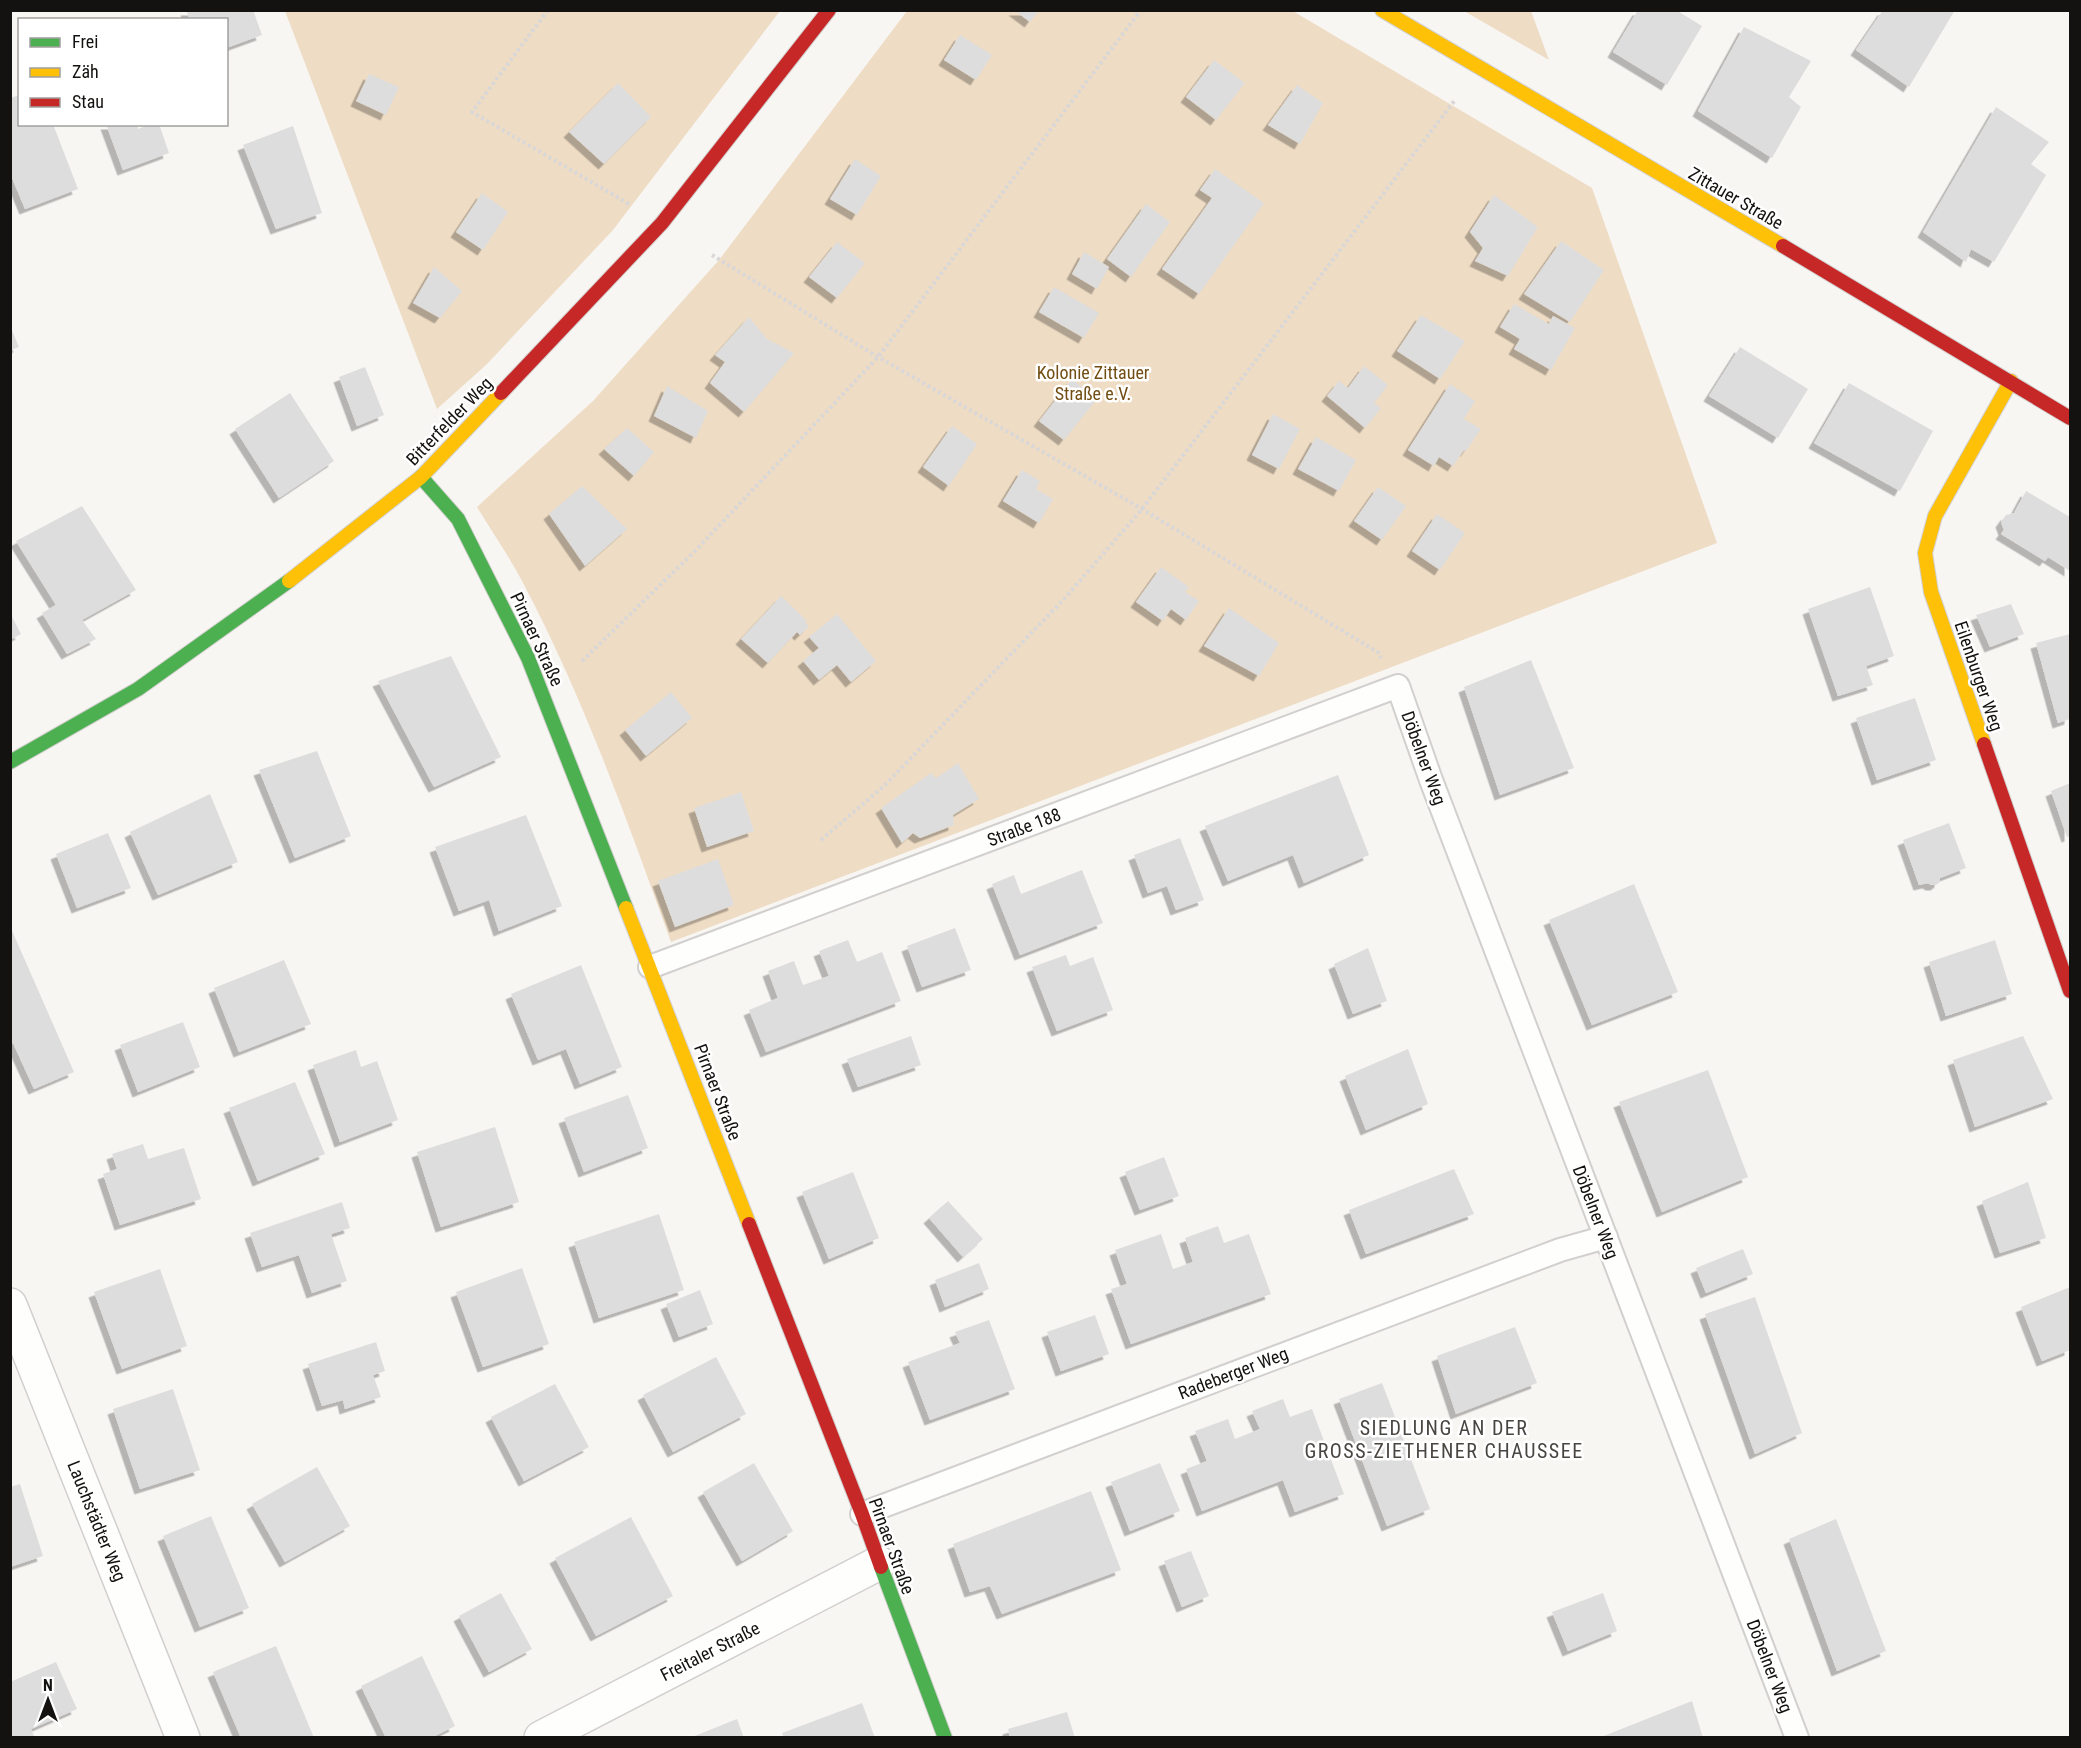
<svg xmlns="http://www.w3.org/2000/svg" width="2081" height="1748" font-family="'Roboto Condensed',sans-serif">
	<defs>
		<filter id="shadow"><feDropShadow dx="-5.5" dy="5.5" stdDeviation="0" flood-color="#0004"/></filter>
	</defs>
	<rect width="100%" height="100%" fill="#f8f6f3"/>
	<!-- green -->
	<g fill="#eedcc4">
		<path d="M1291 10 1592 188 1717 543 671 942C627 820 583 696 522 581 509 556 492 532 477 507L593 401 719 260 907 11Z"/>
		<polygon points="285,11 780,11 613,230 486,365 437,409"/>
		<polygon points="1464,11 1531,11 1549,60"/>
	</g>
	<!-- building -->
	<g fill="#dedddd" filter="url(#shadow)">
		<polygon points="186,10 253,10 262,35 226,48 226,20 190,20"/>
		<polygon points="1014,10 1039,10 1030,22"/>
		<polygon points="1638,10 1676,10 1702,26 1667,85 1613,52"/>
		<polygon points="1883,10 1955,10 1909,87 1856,50"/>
		<polygon points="1744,27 1811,61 1789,97 1801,107 1772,158 1698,111"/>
		<polygon points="960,35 992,55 976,80 944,60"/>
		<polygon points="1214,60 1245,83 1216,120 1186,97"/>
		<polygon points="369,74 399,87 386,115 356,101"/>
		<polygon points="618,83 651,117 604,164 569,132"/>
		<polygon points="1297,85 1323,103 1300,144 1268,125"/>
		<polygon points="20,95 20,124 53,124 78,189 25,209 10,173 10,98"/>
		<polygon points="1996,107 2049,142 2031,164 2046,175 1994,262 1971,249 1966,262 1923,232"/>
		<polygon points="106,124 137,124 138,129 150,124 159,124 169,153 123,170"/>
		<polygon points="293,126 322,213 276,229 243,145"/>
		<polygon points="855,159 881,176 857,215 830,199"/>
		<polygon points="1215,169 1264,203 1199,294 1162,269 1212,198 1200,190"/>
		<polygon points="482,193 508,212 483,250 456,232"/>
		<polygon points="1494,195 1538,227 1508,276 1475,261 1483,248 1470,232"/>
		<polygon points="1146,204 1170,222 1131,277 1107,259"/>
		<polygon points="1561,241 1604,270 1570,322 1524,294"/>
		<polygon points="837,242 865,263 837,298 809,277"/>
		<polygon points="1084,252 1109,267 1097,289 1072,274"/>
		<polygon points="434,267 462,291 440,318 413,303"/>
		<polygon points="1054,287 1099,313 1084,338 1039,312"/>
		<polygon points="1514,304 1549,324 1553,316 1575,328 1551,370 1514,349 1520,339 1500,327"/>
		<polygon points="1421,315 1465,341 1440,379 1397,351"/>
		<polygon points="749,317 767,339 794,353 744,412 710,383 725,362 715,355"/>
		<polygon points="11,328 19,347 11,350"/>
		<polygon points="1740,347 1808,389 1778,438 1709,396"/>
		<polygon points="1364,366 1388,385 1374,403 1381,408 1365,428 1327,396 1339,381 1348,388"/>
		<polygon points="365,367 384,415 357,426 339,377"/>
		<polygon points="1072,379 1097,399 1064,440 1039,421"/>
		<polygon points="1849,383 1933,431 1900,491 1814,443"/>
		<polygon points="1450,384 1475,401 1464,419 1481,429 1466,451 1464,450 1453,466 1439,457 1434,466 1408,450"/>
		<polygon points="667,386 708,411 696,438 654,416"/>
		<polygon points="290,393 334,461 279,498 235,429"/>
		<polygon points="1273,414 1300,429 1279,469 1252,455"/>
		<polygon points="952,426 977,444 949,486 923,467"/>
		<polygon points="627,428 654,452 634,476 604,449"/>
		<polygon points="1316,437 1356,460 1339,491 1298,469"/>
		<polygon points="1022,470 1040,481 1036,489 1053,499 1039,523 1003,501"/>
		<polygon points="582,486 627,529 585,566 549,514"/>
		<polygon points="1378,487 1406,506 1382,540 1354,521"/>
		<polygon points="2026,491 2070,517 2070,571 2048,557 2045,561 2001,534 2004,530 2001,522 2006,515 2014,513"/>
		<polygon points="82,506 136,590 82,620 96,639 67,654 42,613 56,605 16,541"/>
		<polygon points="1437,514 1465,533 1440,570 1412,551"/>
		<polygon points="1161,567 1189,587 1185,592 1199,601 1186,620 1171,609 1163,621 1136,602"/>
		<polygon points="1870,587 1894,656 1866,666 1873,685 1838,696 1808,609"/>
		<polygon points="781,596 807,621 805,623 809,626 800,635 797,632 768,663 741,639"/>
		<polygon points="2011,604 2024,634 1990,647 1976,615"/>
		<polygon points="1229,608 1279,643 1259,676 1204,646"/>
		<polygon points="10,613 21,634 10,640"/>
		<polygon points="837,614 876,661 851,682 837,665 819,680 803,661 819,648 809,637"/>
		<polygon points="2070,634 2070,719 2058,723 2036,643"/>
		<polygon points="451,656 501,757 434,787 378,681"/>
		<polygon points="1531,660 1574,768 1500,795 1464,687"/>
		<polygon points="671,692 692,718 646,756 625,730"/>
		<polygon points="1915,698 1936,760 1877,780 1856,718"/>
		<polygon points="317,751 351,836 295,858 259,770"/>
		<polygon points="958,763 979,799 953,815 954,825 920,838 913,833 902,843 881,808 931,773 936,778"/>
		<polygon points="1338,775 1369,855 1304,883 1293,855 1228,881 1205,826"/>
		<polygon points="2070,783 2070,836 2067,837 2051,791"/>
		<polygon points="741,792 754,831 707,847 694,808"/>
		<polygon points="210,794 238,862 158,895 130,832"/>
		<polygon points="526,815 562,906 499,931 489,900 459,911 435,847"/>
		<polygon points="1949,823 1966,868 1940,878 1940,882 1936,885 1931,885 1928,883 1919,885 1903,840"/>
		<polygon points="108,833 131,888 77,908 56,854"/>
		<polygon points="1180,838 1204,900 1176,910 1167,886 1148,893 1134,855"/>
		<polygon points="718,859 734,905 675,927 658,881"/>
		<polygon points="1082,870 1103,923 1020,955 992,884 1014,875 1021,894"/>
		<polygon points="1634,884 1678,992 1592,1025 1549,920"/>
		<polygon points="10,926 74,1072 34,1089 13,1043 10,1044"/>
		<polygon points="955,928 971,970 922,987 907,946"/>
		<polygon points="848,940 857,962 882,952 901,1001 766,1052 749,1010 778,998 768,971 794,961 803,985 829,976 819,951"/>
		<polygon points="1995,940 2012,994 1946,1016 1929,962"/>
		<polygon points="1368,948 1387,1001 1353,1014 1334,964"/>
		<polygon points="1066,955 1070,966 1093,957 1113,1010 1057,1031 1032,967"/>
		<polygon points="284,960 311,1024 239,1052 214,988"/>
		<polygon points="581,965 622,1067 580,1084 566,1049 538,1060 511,994"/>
		<polygon points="183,1022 200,1067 138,1092 120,1045"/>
		<polygon points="911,1036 921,1065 858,1087 847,1059"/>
		<polygon points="2023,1036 2053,1099 1975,1127 1953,1060"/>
		<polygon points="1408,1049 1428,1104 1366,1130 1345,1076"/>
		<polygon points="356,1050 361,1067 377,1061 398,1120 340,1142 313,1065"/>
		<polygon points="1708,1070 1748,1177 1662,1212 1619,1102"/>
		<polygon points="295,1082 325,1154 258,1181 229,1108"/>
		<polygon points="628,1095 648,1148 584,1172 564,1118"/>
		<polygon points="495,1127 519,1202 441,1227 417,1152"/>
		<polygon points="143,1144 148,1159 184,1148 201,1199 120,1225 103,1174 117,1169 112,1154"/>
		<polygon points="1164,1157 1179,1196 1140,1210 1125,1172"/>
		<polygon points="1454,1169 1474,1214 1366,1254 1349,1210"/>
		<polygon points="853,1172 879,1238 829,1259 802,1192"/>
		<polygon points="2028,1182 2046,1238 2000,1253 1982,1201"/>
		<polygon points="948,1201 983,1239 963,1257 929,1218"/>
		<polygon points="342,1202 350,1228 331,1234 347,1281 312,1293 299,1255 262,1267 250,1233"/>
		<polygon points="659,1214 684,1290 599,1318 574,1242"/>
		<polygon points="1218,1226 1224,1243 1249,1234 1271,1294 1131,1344 1111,1289 1127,1284 1115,1250 1161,1234 1173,1269 1193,1262 1185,1238"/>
		<polygon points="1743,1249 1753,1274 1706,1293 1696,1268"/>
		<polygon points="979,1263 989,1289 945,1307 935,1280"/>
		<polygon points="522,1268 549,1344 483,1367 456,1292"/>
		<polygon points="160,1269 187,1346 122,1369 94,1292"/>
		<polygon points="2070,1287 2070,1350 2042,1361 2021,1307"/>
		<polygon points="700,1290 713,1324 679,1337 666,1304"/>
		<polygon points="1755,1297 1802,1433 1755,1454 1705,1314"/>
		<polygon points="1095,1315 1109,1354 1061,1371 1047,1332"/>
		<polygon points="989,1320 1015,1389 930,1420 908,1362 960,1343 955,1332"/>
		<polygon points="1515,1327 1537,1383 1456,1414 1437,1356"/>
		<polygon points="376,1342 385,1371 373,1375 381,1397 345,1409 343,1400 322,1406 308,1364"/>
		<polygon points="716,1357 746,1414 673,1452 643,1395"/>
		<polygon points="1382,1383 1430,1509 1387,1526 1339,1399"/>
		<polygon points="555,1384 589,1447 524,1481 491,1417"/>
		<polygon points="173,1389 200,1470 140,1489 113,1409"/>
		<polygon points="1283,1399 1290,1417 1312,1409 1344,1494 1295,1512 1283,1480 1202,1511 1186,1469 1207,1461 1195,1431 1228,1419 1235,1439 1260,1429 1252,1411"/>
		<polygon points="754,1463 793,1531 742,1561 703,1492"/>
		<polygon points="1160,1463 1180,1511 1130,1531 1111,1482"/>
		<polygon points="317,1467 350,1526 285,1562 252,1504"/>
		<polygon points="20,1484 43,1556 10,1567 10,1487"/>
		<polygon points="1091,1491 1121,1570 1002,1614 990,1586 970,1592 953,1544"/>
		<polygon points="211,1516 249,1608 200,1627 163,1536"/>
		<polygon points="631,1517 673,1596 596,1636 555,1558"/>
		<polygon points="1836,1519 1886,1651 1837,1671 1789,1539"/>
		<polygon points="1191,1551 1209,1596 1182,1607 1164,1561"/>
		<polygon points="501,1593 532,1649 489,1672 459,1616"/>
		<polygon points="1603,1593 1617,1631 1568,1651 1552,1612"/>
		<polygon points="276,1646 314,1738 241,1738 213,1672"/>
		<polygon points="422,1656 455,1726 431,1738 386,1738 361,1686"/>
		<polygon points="56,1662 77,1709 31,1729 35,1738 10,1738 10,1682"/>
		<polygon points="1692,1701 1703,1738 1601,1738 1601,1737"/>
		<polygon points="862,1703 875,1738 784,1738 782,1733"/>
		<polygon points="1067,1712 1075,1738 1010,1738 1008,1729"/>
		<polygon points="737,1719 744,1738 692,1738 692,1737"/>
	</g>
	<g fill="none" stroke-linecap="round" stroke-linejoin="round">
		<!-- lane casing -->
		<g stroke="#d2d0ce" stroke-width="26">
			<g id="lane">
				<polyline points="650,967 1398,686 1431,780 1797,1738"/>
				<polyline points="862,1514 1560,1250 1606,1237"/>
			</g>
		</g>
		<!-- street casing -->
		<g stroke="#d2d0ce" stroke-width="36">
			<g id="street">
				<polyline points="10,1305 183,1738"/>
				<polyline points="541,1738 879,1563"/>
			</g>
		</g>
		<!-- fast casing -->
		<g stroke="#d2d0ce" stroke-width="16">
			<g id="fast">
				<polyline points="421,477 458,519 528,658 626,908"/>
				<polyline points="10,762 138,689 289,581"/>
				<polyline points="881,1567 945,1738"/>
			</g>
		</g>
		<!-- slow casing -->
		<g stroke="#d2d0ce" stroke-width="16">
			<g id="slow">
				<polyline points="1382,10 1783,246"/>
				<polyline points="289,581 421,477 501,393"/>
				<polyline points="1984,744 1931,592 1925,553 1935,516 2011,381"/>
				<polyline points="626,908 749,1224"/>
			</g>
		</g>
		<!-- jam casing -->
		<g stroke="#d2d0ce" stroke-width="16">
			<g id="jam">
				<polyline points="1783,246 2070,418"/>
				<polyline points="501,393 662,223 829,10"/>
				<polyline points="1984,744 2070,991"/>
				<polyline points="749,1224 862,1514 881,1567"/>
			</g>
		</g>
		<!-- path -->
		<g stroke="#d9d7d7" stroke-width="4" stroke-dasharray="3 3" stroke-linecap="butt">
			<polyline points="548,10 472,112 629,204"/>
			<polyline points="712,255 878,357 1142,509 1379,653 1381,658"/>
			<polyline points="582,661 695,551 878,357 1141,10"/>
			<polyline points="821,840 884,786 1065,598 1142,509 1455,100"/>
		</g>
		<!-- lane -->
		<use href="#lane" stroke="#fefefd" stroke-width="22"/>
		<!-- street -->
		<use href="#street" stroke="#fefefd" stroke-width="33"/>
		<!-- fast -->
		<use href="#fast" stroke="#4caf50" stroke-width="14"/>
		<!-- slow -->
		<use href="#slow" stroke="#ffc107" stroke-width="14"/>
		<!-- jam -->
		<use href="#jam" stroke="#c62828" stroke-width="14"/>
	</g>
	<g text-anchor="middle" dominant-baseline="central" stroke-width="5" stroke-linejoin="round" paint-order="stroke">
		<!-- street labels -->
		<g font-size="18" fill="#141210" stroke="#fff">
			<text transform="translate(1736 198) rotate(30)">Zittauer Straße</text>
			<text transform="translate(449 421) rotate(-46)">Bitterfelder Weg</text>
			<text transform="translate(537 639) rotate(65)">Pirnaer Straße</text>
			<text transform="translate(1979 676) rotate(71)">Eilenburger Weg</text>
			<text transform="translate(1424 758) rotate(70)">Döbelner Weg</text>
			<text transform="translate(1024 827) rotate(-21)">Straße 188</text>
			<text transform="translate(718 1092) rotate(69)">Pirnaer Straße</text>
			<text transform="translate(1596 1212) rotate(69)">Döbelner Weg</text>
			<text transform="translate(1233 1373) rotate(-21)">Radeberger Weg</text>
			<text transform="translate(97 1521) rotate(68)">Lauchstädter Weg</text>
			<text transform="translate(892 1546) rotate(70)">Pirnaer Straße</text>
			<text transform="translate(710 1651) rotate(-27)">Freitaler Straße</text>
			<text transform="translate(1770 1666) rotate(69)">Döbelner Weg</text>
		</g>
		<!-- park labels -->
		<g font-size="18" fill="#714d12" stroke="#fff">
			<text x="1093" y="372">Kolonie Zittauer<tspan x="1093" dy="21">Straße e.V.</tspan></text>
		</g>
		<!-- neighbourhood labels -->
		<g font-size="20" letter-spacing="1.5" fill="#494541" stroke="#fff">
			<text x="1444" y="1428">SIEDLUNG AN DER<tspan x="1444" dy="23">GROSS-ZIETHENER CHAUSSEE</tspan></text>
		</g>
	</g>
	<!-- border -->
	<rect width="2081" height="1748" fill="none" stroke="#141210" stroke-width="24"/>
	<!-- legend -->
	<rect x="18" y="18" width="210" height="108" fill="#ffffff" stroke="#a1a09f" stroke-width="1.5"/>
	<rect x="30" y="38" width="30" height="9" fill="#4caf50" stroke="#a1a09f" stroke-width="1.5"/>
	<text x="72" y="48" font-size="18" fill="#141210">Frei</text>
	<rect x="30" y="68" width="30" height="9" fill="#ffc107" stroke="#a1a09f" stroke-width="1.5"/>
	<text x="72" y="78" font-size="18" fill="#141210">Zäh</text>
	<rect x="30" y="98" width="30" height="9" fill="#c62828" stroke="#a1a09f" stroke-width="1.5"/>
	<text x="72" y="108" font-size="18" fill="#141210">Stau</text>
	<!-- north arrow -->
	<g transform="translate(48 1700)" stroke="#ffffff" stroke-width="4.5" paint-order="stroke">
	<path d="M0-4.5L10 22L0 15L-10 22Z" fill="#141210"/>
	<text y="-9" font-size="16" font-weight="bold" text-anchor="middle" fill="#141210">N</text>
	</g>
</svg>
